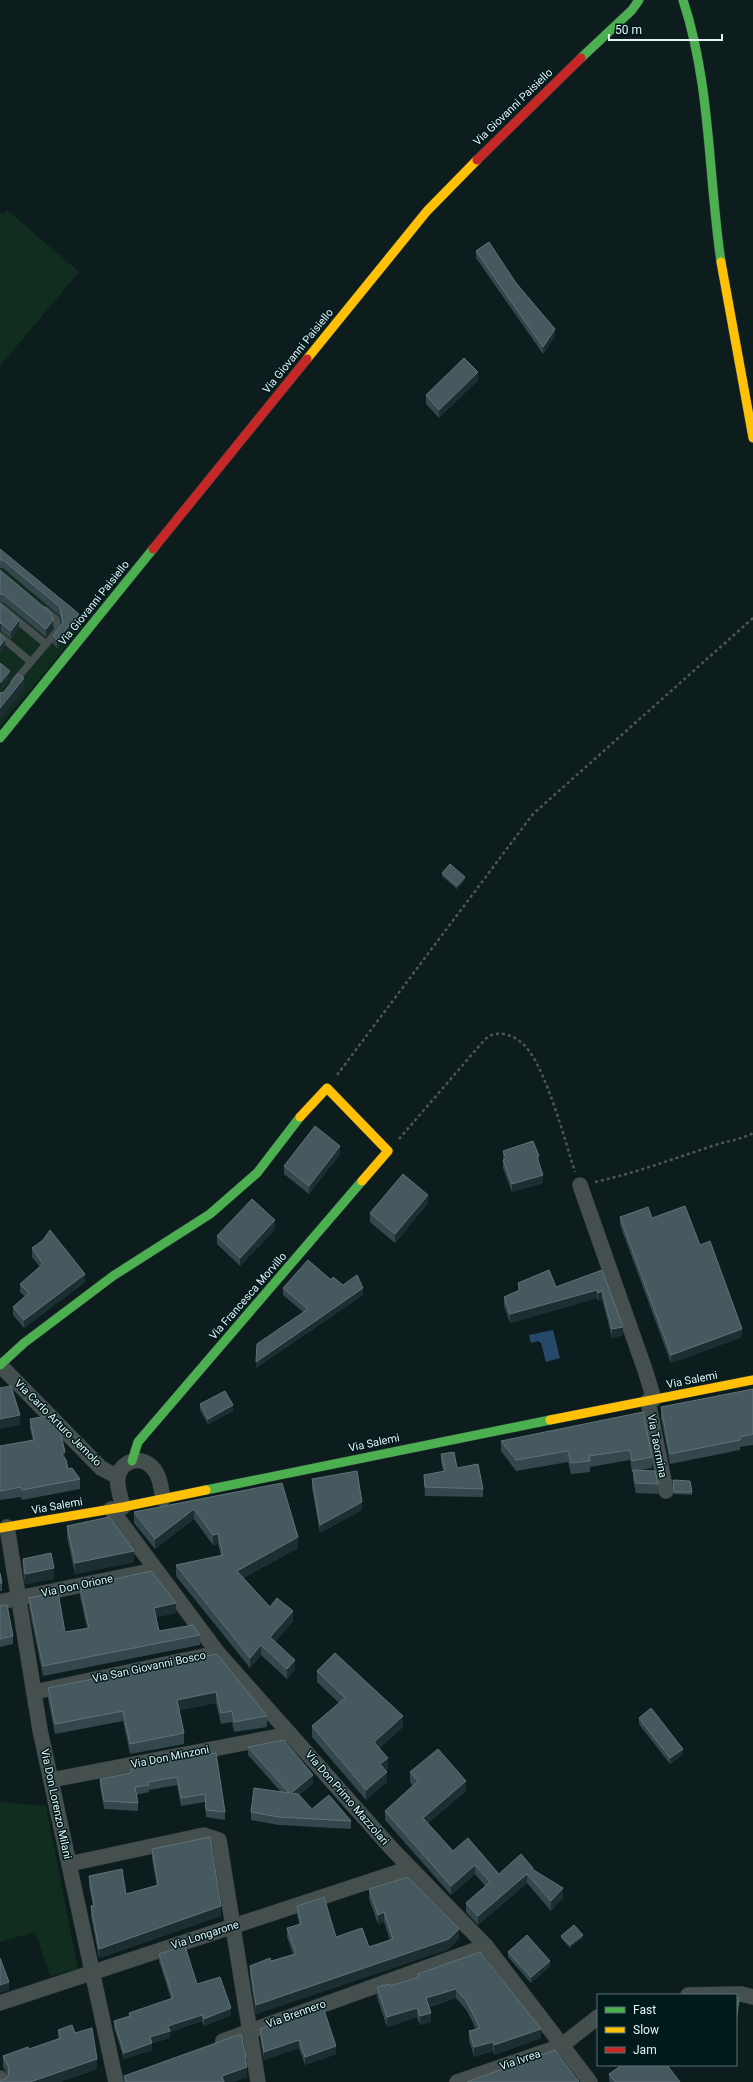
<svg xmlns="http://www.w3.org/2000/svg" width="753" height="2082" font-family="Roboto,sans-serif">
	<rect width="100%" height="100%" fill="#0d1d1e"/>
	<!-- green -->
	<g fill="#102d1f">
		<polygon points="7,210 79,272 0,366 0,212 3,214"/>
		<polygon points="0,556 83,626 0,726"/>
		<polygon points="0,1802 46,1806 78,1969 50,1976 35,1932 0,1942"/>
	</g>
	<!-- water -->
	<polygon fill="#274969" points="553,1330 560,1358 546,1362 541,1343 538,1341 531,1343 529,1335"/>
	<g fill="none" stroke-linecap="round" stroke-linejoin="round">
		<!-- lane casing -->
		<g stroke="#2d393a" stroke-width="8">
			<g id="lane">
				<polyline points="0,606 46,644"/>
				<polyline points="0,636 31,662"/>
				<polyline points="14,682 58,630 56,619 45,610"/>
			</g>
		</g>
		<!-- street casing -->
		<g stroke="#2d393a" stroke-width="16">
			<g id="street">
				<polyline points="580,1185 645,1370 654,1399"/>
				<polyline points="0,1365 101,1468 118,1477"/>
				<polyline points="648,1401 666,1491"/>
				<path d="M123 1507C121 1498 116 1486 118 1476 122 1461 140 1455 152 1467 160 1475 161 1488 163 1499"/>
				<polyline points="111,1509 218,1653 392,1849 486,1946 590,2082"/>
				<polyline points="7,1527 40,1730 116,2082"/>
				<polyline points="0,1602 155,1570"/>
				<polyline points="34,1692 218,1653"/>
				<polyline points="51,1780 290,1734"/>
				<polyline points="69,1864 204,1835 219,1840 258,2082"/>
				<polyline points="688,1995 741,1994 753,1997"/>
				<polyline points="0,2003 410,1868"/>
				<polyline points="223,2041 486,1946"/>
				<polyline points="0,2078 0,2082"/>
				<polyline points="457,2082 561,2046 598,2017"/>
			</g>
		</g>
		<!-- fast casing -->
		<g stroke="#2d393a" stroke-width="10">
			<g id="fast">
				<path d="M683 0C711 85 708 174 721 262"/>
				<polyline points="581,58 632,10 639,0"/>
				<polyline points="0,738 153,549"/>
				<polyline points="0,1365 24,1343 113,1276 210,1214 257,1173 300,1117"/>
				<polyline points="132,1461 138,1442 362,1181"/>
				<polyline points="206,1490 550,1420"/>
			</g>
		</g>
		<!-- slow casing -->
		<g stroke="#2d393a" stroke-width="10">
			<g id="slow">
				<polyline points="721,262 753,438"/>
				<polyline points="307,359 427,211 477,160"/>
				<polyline points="300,1117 327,1088 388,1151 362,1181"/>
				<polyline points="550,1420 753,1380"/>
				<polyline points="0,1528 123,1507 206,1490"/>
			</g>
		</g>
		<!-- jam casing -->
		<g stroke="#2d393a" stroke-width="10">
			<g id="jam">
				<polyline points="477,160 581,58"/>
				<polyline points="153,549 307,359"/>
			</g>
		</g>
		<!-- path -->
		<g stroke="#4d5756" stroke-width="2.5" stroke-dasharray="3 3" stroke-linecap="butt">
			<polyline points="337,1075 533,814 753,618"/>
			<path d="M399 1139 480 1045C483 1042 487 1036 492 1035 503 1031 517 1037 525 1046 546 1068 565 1141 575 1172"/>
			<path d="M595 1182C635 1173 673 1159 712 1146 727 1141 740 1140 753 1133"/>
		</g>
		<!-- lane -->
		<use href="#lane" stroke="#45504e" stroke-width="7"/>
		<!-- street -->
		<use href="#street" stroke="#45504e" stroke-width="15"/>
		<!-- fast -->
		<use href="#fast" stroke="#4caf50" stroke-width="9"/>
		<!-- slow -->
		<use href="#slow" stroke="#ffc107" stroke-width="9"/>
		<!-- jam -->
		<use href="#jam" stroke="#c62828" stroke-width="9"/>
	</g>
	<!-- wall -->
	<g fill="#33474c">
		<polygon points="476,251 516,283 555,336 543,354 476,258"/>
		<polygon points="478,380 439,418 426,404 426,395"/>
		<polygon points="0,549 79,622 57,648 53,644 53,636 61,625 60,616 3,568 0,568"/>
		<polygon points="0,570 53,629 46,637 3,602 0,602"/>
		<polygon points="0,604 19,628 11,639 1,631"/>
		<polygon points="442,873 465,880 457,889 442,876"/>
		<polygon points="503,1151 539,1163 543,1183 512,1192 503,1168"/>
		<polygon points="340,1154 309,1194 284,1174 284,1166"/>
		<polygon points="428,1203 395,1243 370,1222 370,1213"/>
		<polygon points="620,1217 652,1218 700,1245 742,1337 671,1363 620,1225"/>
		<polygon points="275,1229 240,1266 217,1244 217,1236"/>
		<polygon points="32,1248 85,1282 24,1328 13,1315 13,1307 25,1297 20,1292 20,1284 40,1267 32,1257"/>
		<polygon points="602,1270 623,1335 612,1338 602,1299 598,1301 597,1298 510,1323 504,1306 504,1297 518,1291 518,1283 556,1287"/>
		<polygon points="331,1280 363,1295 256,1368 303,1312 283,1295 283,1288"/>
		<polygon points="753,1389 753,1445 740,1447 740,1450 670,1464 661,1418 661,1407"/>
		<polygon points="200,1404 233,1411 208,1424 200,1410"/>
		<polygon points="643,1412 652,1457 652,1468 640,1470 658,1484 658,1494 636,1493 633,1480 633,1472 632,1472 630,1460 590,1467 590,1472 571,1474 568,1462 516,1471 501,1451 501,1441"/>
		<polygon points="30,1419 65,1458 68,1469 80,1479 80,1489 22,1500 21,1497 0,1500 0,1446 33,1440 30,1429"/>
		<polygon points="441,1454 457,1468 483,1489 483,1497 425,1496 424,1475 443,1471 441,1462"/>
		<polygon points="312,1479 362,1510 320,1533 312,1488"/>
		<polygon points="673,1480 692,1492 692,1495 674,1494"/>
		<polygon points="282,1483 298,1548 243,1578 270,1607 293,1621 275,1642 295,1670 287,1679 261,1655 250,1668 176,1576 176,1565 221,1556 218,1544 213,1545 194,1519 155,1549 134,1523 134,1512"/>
		<polygon points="67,1526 134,1562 75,1574 67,1537"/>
		<polygon points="23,1559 54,1579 25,1584 23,1570"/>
		<polygon points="0,1573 2,1583 2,1591 0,1591"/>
		<polygon points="80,1587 176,1613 156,1617 159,1631 200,1635 200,1645 43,1676 29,1608 29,1598 65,1632 87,1628 80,1597"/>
		<polygon points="0,1606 13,1636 13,1644 0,1647"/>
		<polygon points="217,1654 267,1716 267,1727 234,1732 232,1722 221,1724 216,1703 179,1710 184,1733 184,1744 130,1754 123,1721 55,1734 48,1699 48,1688"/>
		<polygon points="317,1671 403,1727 379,1748 388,1769 386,1770 387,1782 366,1800 312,1737 312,1726 339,1703 317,1682"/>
		<polygon points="639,1718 683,1754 670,1764 639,1724"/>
		<polygon points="248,1747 313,1783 299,1795 312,1809 351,1821 351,1829 279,1825 251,1820 251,1812 281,1792 248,1755"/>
		<polygon points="216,1753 225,1812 225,1820 206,1817 205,1802 181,1806 177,1785 149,1790 149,1792 136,1795 138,1803 138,1811 104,1809 100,1786 100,1779 131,1773 131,1769"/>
		<polygon points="410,1772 466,1791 428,1823 453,1851 499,1874 533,1870 563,1898 551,1911 527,1883 478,1925 466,1912 466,1903 485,1886 475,1874 451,1895 385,1820 385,1811 413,1786 410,1782"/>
		<polygon points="152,1849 221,1916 99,1958 91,1916 91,1906 93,1905 89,1886 89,1876 126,1894 157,1886 152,1859"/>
		<polygon points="369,1889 459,1938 449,1949 256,2014 250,1975 250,1966 271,1961 293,1954 287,1937 287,1928 299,1924 297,1915 297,1906 336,1937 369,1947 390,1940 384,1922 378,1924 369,1899"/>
		<polygon points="561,1936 583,1937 570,1948 561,1938"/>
		<polygon points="480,1952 541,2038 494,2055 493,2051 474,2057 469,2040 469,2031 476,2029 467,2011 456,1998 429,2007 431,2022 420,2025 417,2017 387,2027 377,1997 377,1987 390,1986 418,1977 418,1974"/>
		<polygon points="508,1952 550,1966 531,1983 508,1957"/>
		<polygon points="159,1954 197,1984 231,2015 204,2026 202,2021 170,2032 170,2038 152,2043 152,2050 124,2059 114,2028 114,2021 129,2016 129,2013 171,1999 159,1961"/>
		<polygon points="736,1998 739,2003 737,2020 736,2020"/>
		<polygon points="323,2007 336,2054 305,2065 299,2048 264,2060 260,2037 260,2029"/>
		<polygon points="58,2030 75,2033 97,2069 60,2082 0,2082 4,2080 8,2076 3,2067 3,2056 29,2049 58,2039"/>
		<polygon points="246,2057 247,2077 232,2082 124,2082 124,2076"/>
		<polygon points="609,2074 680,2082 610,2082 609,2081"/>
	</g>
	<!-- shaded-wall -->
	<g fill="#1c2e32">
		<polygon points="555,329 555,336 543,354 543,347"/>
		<polygon points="478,372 478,380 439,418 439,410"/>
		<polygon points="79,614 79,622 57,648 57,640"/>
		<polygon points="19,620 19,628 11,639 11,631"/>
		<polygon points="53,620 53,629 46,637 46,629"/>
		<polygon points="1,623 1,631 0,632 0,624"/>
		<polygon points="5,639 5,647 0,654 0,646"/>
		<polygon points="10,671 10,679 1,691 1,682"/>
		<polygon points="24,678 24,689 0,719 0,708"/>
		<polygon points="465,877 465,880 457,889 457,886"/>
		<polygon points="340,1146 340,1154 309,1194 309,1186"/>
		<polygon points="539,1156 539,1165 537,1157"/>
		<polygon points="543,1175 543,1183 512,1192 512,1184"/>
		<polygon points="428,1195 428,1203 395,1243 395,1234"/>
		<polygon points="275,1220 275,1229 240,1266 240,1258"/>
		<polygon points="85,1274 85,1282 24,1328 24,1320"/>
		<polygon points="363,1288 363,1295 256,1368 256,1362"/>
		<polygon points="597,1290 597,1298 510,1323 510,1314"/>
		<polygon points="602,1291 602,1299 598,1301 598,1293"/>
		<polygon points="623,1327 623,1335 612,1338 612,1329"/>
		<polygon points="742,1329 742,1337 671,1363 671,1355"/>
		<polygon points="233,1405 233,1411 208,1424 208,1419"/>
		<polygon points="20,1415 20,1425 0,1429 0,1419"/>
		<polygon points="65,1452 65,1462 62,1454"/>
		<polygon points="362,1502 362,1510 320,1533 320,1525"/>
		<polygon points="194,1509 194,1519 155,1549 155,1539"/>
		<polygon points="218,1534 218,1544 213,1545 213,1535"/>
		<polygon points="298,1537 298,1548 237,1581 237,1571"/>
		<polygon points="134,1551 134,1562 75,1574 75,1563"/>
		<polygon points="54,1568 54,1579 25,1584 25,1574"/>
		<polygon points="176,1603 176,1613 154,1618 154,1608"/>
		<polygon points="293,1611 293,1621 270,1648 270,1637"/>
		<polygon points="261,1645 261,1655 250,1668 250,1658"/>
		<polygon points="295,1660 295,1670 287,1679 287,1669"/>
		<polygon points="216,1692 216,1703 177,1711 177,1700"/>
		<polygon points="403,1716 403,1727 374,1752 374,1742"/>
		<polygon points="683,1749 683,1754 670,1764 670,1758"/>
		<polygon points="388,1758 388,1769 380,1775 380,1764"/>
		<polygon points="387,1772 387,1782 366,1800 366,1790"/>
		<polygon points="313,1775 313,1783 291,1801 291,1793"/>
		<polygon points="466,1781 466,1791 423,1827 423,1818"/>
		<polygon points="475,1865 475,1874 451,1895 451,1886"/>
		<polygon points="527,1874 527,1883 478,1925 478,1916"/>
		<polygon points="563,1888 563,1898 551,1911 551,1901"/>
		<polygon points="221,1906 221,1916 99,1958 99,1949"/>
		<polygon points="384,1912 384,1922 378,1924 378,1915"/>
		<polygon points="459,1929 459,1938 449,1949 256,2014 256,2005"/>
		<polygon points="583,1935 583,1937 570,1948 570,1945"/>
		<polygon points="550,1961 550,1966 531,1983 531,1977"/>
		<polygon points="9,1982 9,1990 0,1993 0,1985"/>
		<polygon points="456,1989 456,1998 426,2007 426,1998"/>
		<polygon points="739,1998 739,2003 737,2020 737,2014"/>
		<polygon points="231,2008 231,2015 204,2026 204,2019"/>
		<polygon points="417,2008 417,2017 387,2027 387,2017"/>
		<polygon points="431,2013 431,2022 420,2025 420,2016"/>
		<polygon points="202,2015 202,2021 170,2032 170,2038 152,2043 152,2050 124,2059 124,2053 168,2026"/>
		<polygon points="541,2029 541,2038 494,2055 494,2045"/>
		<polygon points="299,2040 299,2048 264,2060 264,2052"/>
		<polygon points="493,2042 493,2051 474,2057 474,2047"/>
		<polygon points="336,2046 336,2054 305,2065 305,2057"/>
		<polygon points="97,2059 97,2069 60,2082 30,2082"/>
		<polygon points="247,2067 247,2077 232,2082 222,2082 222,2076"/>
	</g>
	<!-- building -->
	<g fill="#46595e" stroke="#5f7276">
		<polygon points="489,242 516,283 555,329 543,347 476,251"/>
		<polygon points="464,358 478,372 439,410 426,395"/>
		<polygon points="0,549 79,614 57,640 53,636 63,623 60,607 3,560 0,560"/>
		<polygon points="0,570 51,613 53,620 46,629 3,594 0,594"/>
		<polygon points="0,604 19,620 11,631 1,623 0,624"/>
		<polygon points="0,634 5,639 0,646"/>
		<polygon points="0,663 10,671 1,682 0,682"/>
		<polygon points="18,674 24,678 0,708 0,693 4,692"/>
		<polygon points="450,864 465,877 457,886 442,873"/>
		<polygon points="315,1126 340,1146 309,1186 284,1166"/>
		<polygon points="533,1141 539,1156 537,1157 543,1175 512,1184 503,1160 506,1159 503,1151"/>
		<polygon points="403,1174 428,1195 395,1234 370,1213"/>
		<polygon points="252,1199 275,1220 240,1258 217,1236"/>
		<polygon points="685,1206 700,1245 710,1241 742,1329 671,1355 620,1217 648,1207 652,1218"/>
		<polygon points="50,1230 85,1274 24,1320 13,1307 29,1293 20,1284 43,1264 32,1248 43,1240"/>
		<polygon points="308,1260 331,1280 333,1277 343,1285 357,1275 363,1288 256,1362 257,1344 308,1309 283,1288"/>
		<polygon points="549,1270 556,1287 602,1270 623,1327 612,1329 602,1291 598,1293 597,1290 510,1314 504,1297 520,1290 518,1283"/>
		<polygon points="11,1386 20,1415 0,1419 0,1388"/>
		<polygon points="753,1389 753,1434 740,1437 740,1440 670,1454 661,1407"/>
		<polygon points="225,1391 233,1405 208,1419 200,1404"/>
		<polygon points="643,1412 652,1457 632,1461 630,1450 589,1456 590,1461 571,1463 568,1451 516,1460 501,1441"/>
		<polygon points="47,1416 60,1430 65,1452 62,1454 66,1460 68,1469 72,1468 80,1479 22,1490 21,1487 0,1491 0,1446 34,1440 30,1419"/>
		<polygon points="454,1452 457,1468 478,1464 483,1489 425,1487 424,1475 445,1471 441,1454"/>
		<polygon points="633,1470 655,1471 658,1484 636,1483"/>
		<polygon points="357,1471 362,1502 320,1525 312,1479"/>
		<polygon points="673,1480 690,1481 692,1492 674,1492"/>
		<polygon points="282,1483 298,1537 237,1571 270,1607 277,1598 293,1611 270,1637 295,1660 287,1669 261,1645 250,1658 176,1565 223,1555 218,1534 213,1535 194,1509 155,1539 134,1512"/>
		<polygon points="109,1517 134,1551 75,1563 67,1526"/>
		<polygon points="51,1553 54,1568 25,1574 23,1559"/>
		<polygon points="151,1571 176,1603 154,1608 159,1631 193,1625 200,1635 43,1666 29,1598 58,1592 65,1632 89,1628 80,1587"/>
		<polygon points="0,1573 2,1583 0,1583"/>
		<polygon points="7,1605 13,1636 0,1639 0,1606"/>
		<polygon points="335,1653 403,1716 374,1742 388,1758 380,1764 387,1772 366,1790 312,1726 345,1698 317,1671"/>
		<polygon points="217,1654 267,1716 234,1722 232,1711 221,1713 216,1692 177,1700 184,1733 130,1744 123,1711 55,1724 48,1688"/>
		<polygon points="651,1708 683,1749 670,1758 639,1718"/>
		<polygon points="284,1740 313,1775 291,1793 298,1794 312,1809 329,1795 351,1821 279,1817 251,1812 254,1788 289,1793 248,1747"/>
		<polygon points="438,1749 466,1781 423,1818 453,1851 468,1838 499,1874 521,1854 533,1868 532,1869 563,1888 551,1901 527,1874 478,1916 466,1903 490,1882 475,1865 451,1886 385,1811 418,1781 410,1772"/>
		<polygon points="216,1753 225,1812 206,1810 205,1794 181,1798 177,1777 148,1782 149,1785 135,1787 138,1803 104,1801 100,1779 131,1773 131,1769"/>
		<polygon points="210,1837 221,1906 99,1949 91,1906 94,1905 89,1876 122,1869 126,1894 158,1885 152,1849"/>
		<polygon points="408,1877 459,1929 449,1939 256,2005 250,1966 270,1958 271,1961 296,1954 287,1928 301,1924 297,1906 324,1897 336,1937 362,1928 369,1947 393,1939 384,1912 378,1915 369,1889"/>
		<polygon points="574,1925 583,1935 570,1945 561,1936"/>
		<polygon points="527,1935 550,1961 531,1977 508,1952"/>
		<polygon points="185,1946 197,1984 220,1977 231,2008 204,2019 202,2015 168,2026 170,2031 150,2037 152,2043 124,2053 114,2021 130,2016 129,2013 173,1998 159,1954"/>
		<polygon points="480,1952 541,2029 494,2045 493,2042 474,2047 469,2031 480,2028 467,2002 456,1989 426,1998 431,2013 420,2016 417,2008 387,2017 377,1987 389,1984 390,1986 419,1977 418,1974"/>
		<polygon points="0,1958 9,1982 0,1985"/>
		<polygon points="736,1998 739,1998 737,2014 736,2014"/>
		<polygon points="323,2007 336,2046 305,2057 299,2040 264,2052 260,2029"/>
		<polygon points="72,2025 75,2033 92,2028 97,2059 30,2082 0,2082 0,2080 4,2080 8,2076 9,2068 3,2056 28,2047 29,2049 61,2038 58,2030"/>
		<polygon points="241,2034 246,2057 245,2057 247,2067 222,2076 224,2082 126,2082 124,2076"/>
		<polygon points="555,2050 579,2082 467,2082"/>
		<polygon points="622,2065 667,2065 680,2082 615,2082 609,2074"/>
	</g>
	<g text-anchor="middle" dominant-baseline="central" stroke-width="3" stroke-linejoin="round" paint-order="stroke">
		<!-- street labels -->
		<g font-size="11" fill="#e3f3f5" stroke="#001a1c">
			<text transform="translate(513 107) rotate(-44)">Via Giovanni Paisiello</text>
			<text transform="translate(298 351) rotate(-51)">Via Giovanni Paisiello</text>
			<text transform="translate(94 603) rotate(-51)">Via Giovanni Paisiello</text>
			<text transform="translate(248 1296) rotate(-49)">Via Francesca Morvillo</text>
			<text transform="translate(692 1380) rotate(-11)">Via Salemi</text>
			<text transform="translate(58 1423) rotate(45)">Via Carlo Arturo Jemolo</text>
			<text transform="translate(374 1443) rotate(-12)">Via Salemi</text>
			<text transform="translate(657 1446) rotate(79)">Via Taormina</text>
			<text transform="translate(57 1506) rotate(-10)">Via Salemi</text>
			<text transform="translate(77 1586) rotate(-12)">Via Don Orione</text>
			<text transform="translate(149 1667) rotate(-12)">Via San Giovanni Bosco</text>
			<text transform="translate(170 1757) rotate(-11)">Via Don Minzoni</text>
			<text transform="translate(347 1798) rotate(49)">Via Don Primo Mazzolari</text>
			<text transform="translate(56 1804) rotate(78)">Via Don Lorenzo Milani</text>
			<text transform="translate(205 1935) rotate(-18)">Via Longarone</text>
			<text transform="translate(296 2014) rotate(-20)">Via Brennero</text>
			<text transform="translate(520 2060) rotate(-19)">Via Ivrea</text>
		</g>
	</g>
	<!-- legend -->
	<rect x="597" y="1994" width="140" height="72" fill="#001a1c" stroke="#5b7173"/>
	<rect x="605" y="2007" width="20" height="6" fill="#4caf50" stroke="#5b7173"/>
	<text x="633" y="2014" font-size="12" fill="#e3f3f5">Fast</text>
	<rect x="605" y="2027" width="20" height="6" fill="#ffc107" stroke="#5b7173"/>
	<text x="633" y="2034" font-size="12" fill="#e3f3f5">Slow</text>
	<rect x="605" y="2047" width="20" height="6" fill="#c62828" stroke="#5b7173"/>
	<text x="633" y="2054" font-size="12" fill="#e3f3f5">Jam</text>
	<!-- scale -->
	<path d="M609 34v6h113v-6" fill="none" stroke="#e3f3f5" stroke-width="2"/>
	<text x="615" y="34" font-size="12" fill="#e3f3f5" stroke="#001a1c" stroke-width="3" paint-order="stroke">50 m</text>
</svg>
